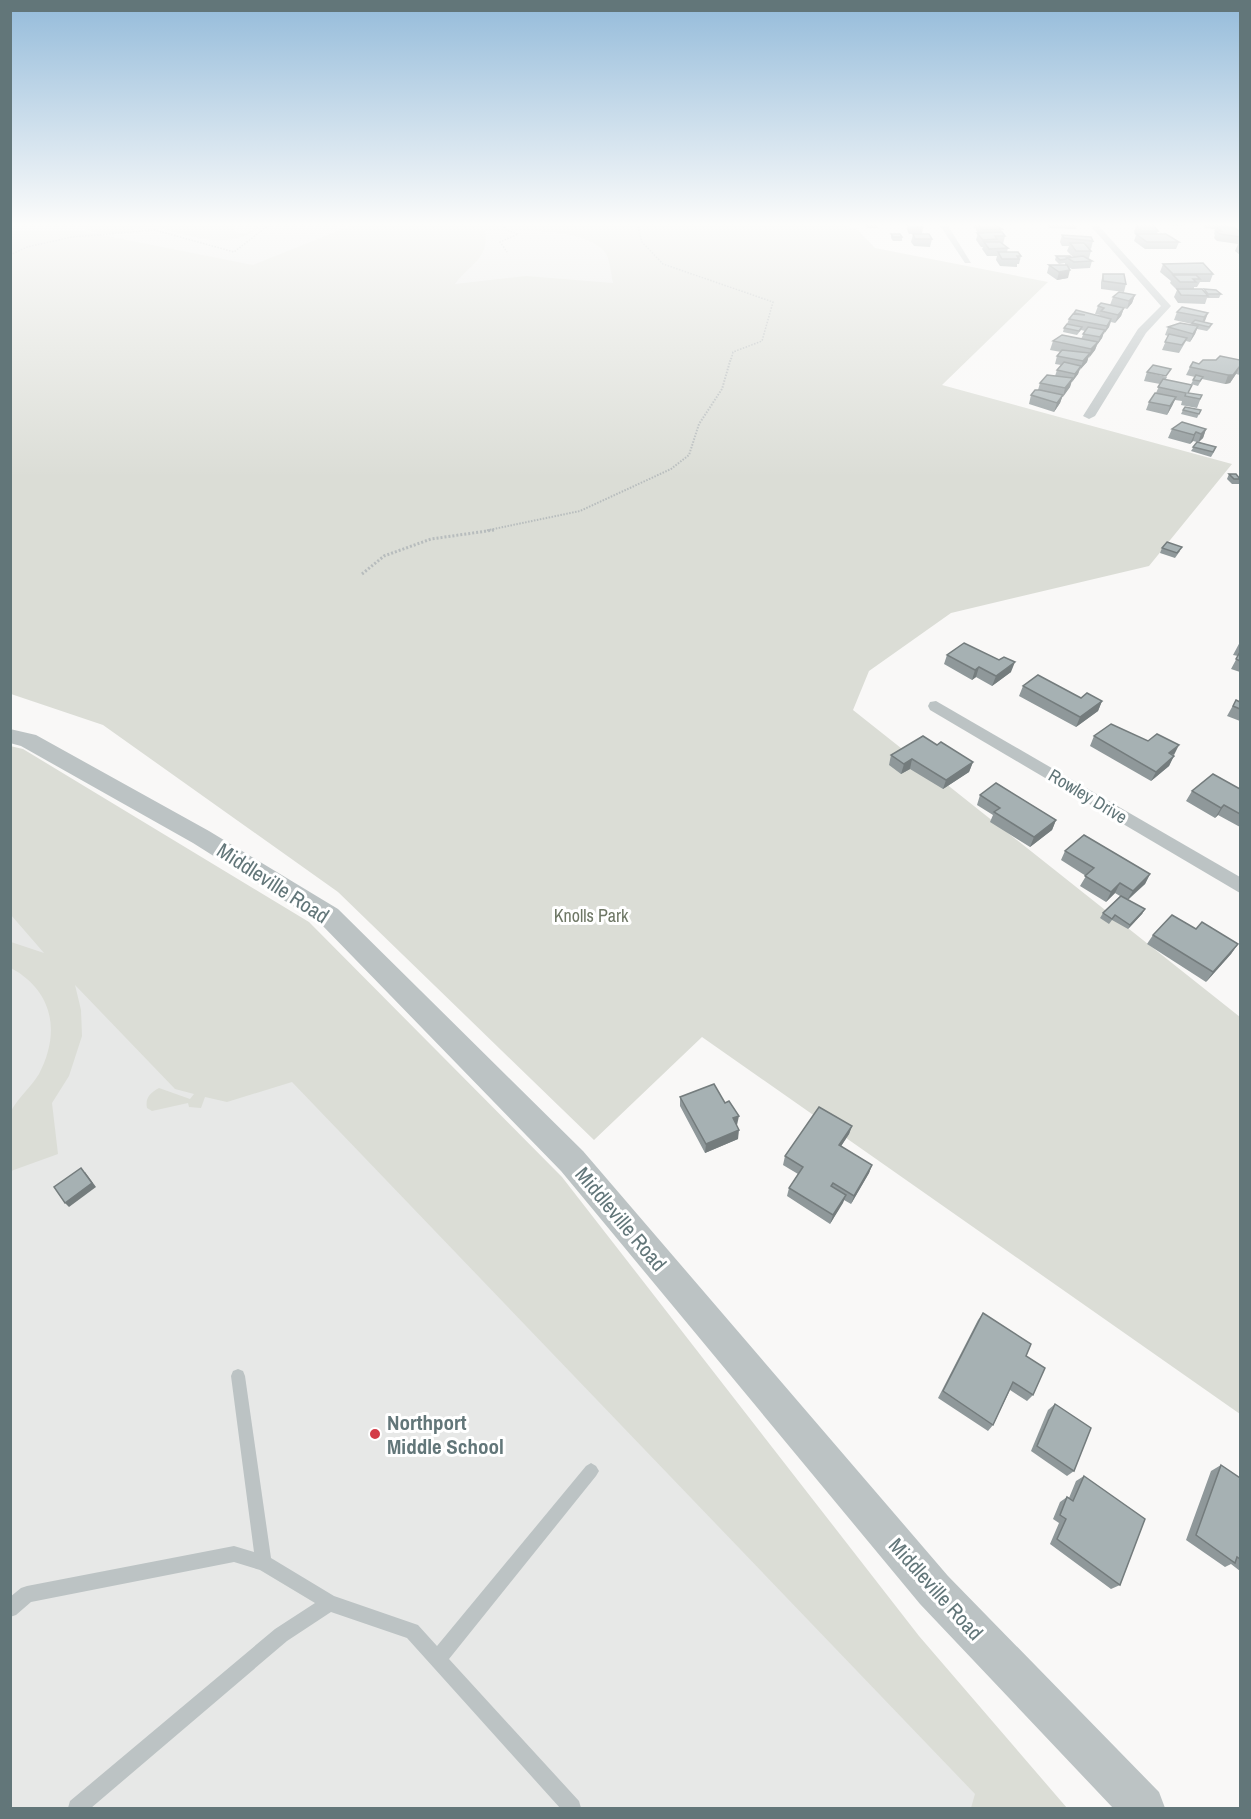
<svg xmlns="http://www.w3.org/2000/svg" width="1251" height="1819" font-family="'Archivo Narrow',sans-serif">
	<rect width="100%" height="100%" fill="#f9f8f7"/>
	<!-- built -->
	<g fill="#e7e8e7">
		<polygon points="10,224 756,224 827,381 78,230 11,231"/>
		<polygon points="10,761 1051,1808 11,1808"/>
	</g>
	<!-- green -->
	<g fill="#dbddd6" fill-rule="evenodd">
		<path d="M81 224H237L234 231 244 234 262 225C237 248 204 240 174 232 167 230 159 227 152 227 131 228 97 243 81 224Z"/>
		<path d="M355 224H836L856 228 875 248 1048 282 942 385 1232 464 1149 566 951 613 869 671 853 710 1240 1017V1414L702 1037 594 1140 338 892 103 725 11 694V231L78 230 253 265ZM485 230C516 231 583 226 605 252 610 259 611 274 613 283L526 276 455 284C470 263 490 259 485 230Z"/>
		<path d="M10 746 23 749 309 922 562 1177 919 1636 1067 1808H971L975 1794 292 1082 227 1102 205 1097 201 1108 189 1107 188 1103 152 1111 147 1108C145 1098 150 1093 159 1088L190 1099 194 1094 175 1089 75 985 81 1010 82 1036 69 1076 52 1103 58 1154 11 1171C10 1158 6 1121 11 1111 18 1098 31 1087 39 1074 61 1032 53 991 11 968V942L44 953 11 915Z"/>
	</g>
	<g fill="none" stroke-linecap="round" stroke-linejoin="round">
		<!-- path-far2 -->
		<g stroke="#b7bcbd" stroke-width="1.5" stroke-dasharray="1.5 1.5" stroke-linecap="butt">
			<polyline points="504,224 504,229 518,234 500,242 507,252"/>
			<polyline points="637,224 642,242 663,264 773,302 762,341 733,352 731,360"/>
			<polyline points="10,255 27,247 72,237 155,230 234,252 265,228 276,224"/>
		</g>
		<!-- path-far1 -->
		<polyline stroke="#b7bcbd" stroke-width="2" stroke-dasharray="1.5 1.5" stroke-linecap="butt" points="484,531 580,511 671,469 689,455 699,424 722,389 731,358"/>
		<!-- path -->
		<polyline stroke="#b7bcbd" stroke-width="3" stroke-dasharray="2 2" stroke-linecap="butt" points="362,574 384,556 431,539 494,530"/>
		<!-- service -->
		<polygon fill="#bcc3c4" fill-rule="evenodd" points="238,1369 243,1371 245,1376 271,1558 334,1596 418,1625 437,1646 586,1466 591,1463 596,1466 599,1471 596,1476 449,1659 579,1801 581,1808 560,1808 407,1638 331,1612 287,1641 91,1808 68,1808 70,1801 275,1629 315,1603 260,1570 234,1562 31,1602 16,1615 10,1617 10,1597 21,1588 27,1586 234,1546 254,1552 231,1376 233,1371"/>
		<!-- minor -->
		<g fill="#bcc3c4" fill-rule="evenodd">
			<polygon points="939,224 947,224 971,263 965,263"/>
			<polygon points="1089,224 1097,224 1171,306 1146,333 1095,416 1089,419 1083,416 1138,329 1161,306"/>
			<polygon points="936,701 1240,877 1240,893 930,710 928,706 930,702"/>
		</g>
		<!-- tertiary -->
		<polygon fill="#bcc3c4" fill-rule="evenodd" points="10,729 36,735 209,831 338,909 583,1151 948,1576 1159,1792 1165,1808 1113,1808 920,1604 561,1171 320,923 193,843 21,746 10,743"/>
	</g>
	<!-- wall -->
	<g fill="#8f989a">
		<polygon points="864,224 878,224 878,228 867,228"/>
		<polygon points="892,224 921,224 923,227 922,234 932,239 930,247 914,246 911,242 913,234 909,234 907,230 908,226 893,225"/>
		<polygon points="972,224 994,224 1002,229 1001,232 1005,236 1003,244 1002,244 1008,248 1007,252 1021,256 1019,264 1017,264 1017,267 1000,266 996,260 997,256 987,256 982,249 983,247 981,247 976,240 978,233 976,230 976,228 974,228"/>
		<polygon points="1048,224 1077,224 1076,229 1049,228"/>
		<polygon points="1170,224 1186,224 1185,226 1172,226"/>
		<polygon points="1202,224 1229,224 1228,227 1240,232 1240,255 1235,251 1238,244 1217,241 1214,238 1215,235 1214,234 1215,229 1205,228 1202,225"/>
		<polygon points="1136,225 1158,231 1157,234 1179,242 1176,249 1145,249 1134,241 1136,235 1134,232"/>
		<polygon points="891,234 902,237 902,241 893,241 891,238"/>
		<polygon points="1062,235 1093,241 1091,249 1089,248 1091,251 1089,258 1088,258 1092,261 1090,268 1072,269 1068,267 1068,278 1057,280 1047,273 1049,265 1065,265 1065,263 1059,264 1055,260 1056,256 1073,257 1067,251 1069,246 1062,246 1060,242"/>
		<polygon points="1163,264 1213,274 1210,282 1200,282 1197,287 1194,287 1194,289 1221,294 1219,298 1207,298 1205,304 1178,303 1174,297 1177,290 1170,283 1171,281 1160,272"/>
		<polygon points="1103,274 1126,284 1124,292 1101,289 1101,282"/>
		<polygon points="1135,295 1132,303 1127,309 1124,308 1121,316 1115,323 1111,322 1109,327 1103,334 1102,338 1097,345 1095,350 1088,358 1087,362 1080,369 1078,374 1072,382 1071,382 1070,387 1062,397 1060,403 1054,412 1029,404 1031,395 1038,390 1040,383 1055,376 1057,370 1061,365 1055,364 1057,356 1061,352 1050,350 1053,341 1081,339 1085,331 1081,330 1077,335 1063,332 1064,328 1067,324 1069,319 1074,313 1099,316 1100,315 1095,314 1098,306 1110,305 1113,297"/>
		<polygon points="1177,312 1208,313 1204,322 1212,324 1210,328 1207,331 1197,329 1195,334 1190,342 1186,341 1179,353 1162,350 1168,336 1165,335 1168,327 1191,325 1192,324 1174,320"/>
		<polygon points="1216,360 1240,360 1240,375 1236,374 1230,383 1225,384 1202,379 1198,386 1191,384 1195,377 1186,375 1190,367"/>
		<polygon points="1147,372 1167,377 1166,379 1189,393 1202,395 1197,408 1181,405 1182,401 1175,400 1172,406 1167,415 1146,410 1149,402 1156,393 1160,384 1144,381"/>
		<polygon points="1183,410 1201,410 1197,418 1181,414"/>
		<polygon points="1172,429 1206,429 1203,438 1198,442 1216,447 1214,452 1211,457 1191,451 1197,442 1193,441 1190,444 1168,438"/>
		<polygon points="1229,474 1240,478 1239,484 1232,484 1227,479"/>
		<polygon points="1162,548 1180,551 1175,558 1160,553"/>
		<polygon points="1240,642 1240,672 1231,669 1238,656 1233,655"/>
		<polygon points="947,655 1011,672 992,686 976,677 972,680 944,664"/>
		<polygon points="1023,686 1081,698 1102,701 1098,711 1076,727 1019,696"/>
		<polygon points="1236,700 1240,702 1240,721 1227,716"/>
		<polygon points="1094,736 1174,755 1169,766 1151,781 1090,746"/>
		<polygon points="937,745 973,762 969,772 943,789 910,769 901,774 889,765 891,755"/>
		<polygon points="1240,789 1240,827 1218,815 1215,818 1186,801 1192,791"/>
		<polygon points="980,795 1056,820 1052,830 1030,847 990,822 993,815 977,805"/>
		<polygon points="1065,851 1150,874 1145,884 1128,900 1145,909 1142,914 1128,929 1112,920 1109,924 1100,918 1103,913 1120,896 1115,893 1106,902 1080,886 1086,876 1061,860"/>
		<polygon points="1196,929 1238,944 1231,954 1206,982 1147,944 1153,935"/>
		<polygon points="680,1097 737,1125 736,1125 738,1139 705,1153 680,1106"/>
		<polygon points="852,1126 849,1134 841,1146 872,1165 869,1173 851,1204 844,1200 830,1224 787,1196 789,1188 798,1174 783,1165 785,1156"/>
		<polygon points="983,1313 1033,1395 1027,1401 1010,1390 993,1425 988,1431 938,1398 978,1320"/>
		<polygon points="1055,1404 1074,1471 1067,1476 1031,1451 1048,1410"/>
		<polygon points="1221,1465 1240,1478 1240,1571 1231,1564 1225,1567 1186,1540 1211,1471"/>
		<polygon points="1084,1476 1120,1585 1111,1589 1050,1544 1059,1523 1053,1519 1060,1502 1067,1497 1069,1498 1076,1481"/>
	</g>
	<!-- shaded-wall -->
	<g fill="#747c7d">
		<polygon points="1070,270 1068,278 1057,280 1059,272"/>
		<polygon points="1135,295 1132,303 1127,309 1129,301"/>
		<polygon points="1124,308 1121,316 1115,323 1118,315"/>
		<polygon points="1208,313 1205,321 1201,326 1204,317"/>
		<polygon points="1111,319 1109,327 1104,334 1107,326"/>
		<polygon points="1198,326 1195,334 1190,342 1193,334"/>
		<polygon points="1105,330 1102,338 1097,345 1100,337"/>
		<polygon points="1098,342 1095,350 1089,358 1091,349"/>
		<polygon points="1090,353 1087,362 1080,370 1083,361"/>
		<polygon points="1081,366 1078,374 1072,382 1075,374"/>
		<polygon points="1240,366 1236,374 1230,383 1225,384 1228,375"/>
		<polygon points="1073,378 1070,387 1063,397 1065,388"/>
		<polygon points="1063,395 1060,403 1054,412 1057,403"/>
		<polygon points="1176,397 1172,406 1167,415 1170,406"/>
		<polygon points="1206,429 1203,438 1198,443 1201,434"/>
		<polygon points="1196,432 1193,441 1190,444 1194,435"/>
		<polygon points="1015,662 1011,672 992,686 996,676"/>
		<polygon points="979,667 976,677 972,680 975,670"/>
		<polygon points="1102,701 1098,711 1076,727 1080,717"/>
		<polygon points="1179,745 1174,755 1169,753"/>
		<polygon points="1174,756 1169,766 1151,781 1156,772"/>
		<polygon points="912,759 910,769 901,774 904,764"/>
		<polygon points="973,762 969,772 943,789 946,780"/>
		<polygon points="1224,805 1218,815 1215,818 1221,808"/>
		<polygon points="1056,820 1052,830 1030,847 1034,837"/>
		<polygon points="1150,874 1145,884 1127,900 1133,891"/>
		<polygon points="1120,883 1115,893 1106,902 1111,892"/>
		<polygon points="1145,909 1142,914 1128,929 1130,925"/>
		<polygon points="1238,944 1231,954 1206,982 1213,972"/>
		<polygon points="739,1116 737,1125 731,1127 733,1118"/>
		<polygon points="852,1126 849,1134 836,1154 839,1145"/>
		<polygon points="739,1130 738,1139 705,1153 706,1144"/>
		<polygon points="872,1165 869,1173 851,1204 854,1196"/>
		<polygon points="85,1172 96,1187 69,1207 65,1203"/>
		<polygon points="846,1195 843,1203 830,1224 833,1215"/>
	</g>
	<!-- building -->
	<g fill="#a6b1b3" stroke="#747c7d" stroke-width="1.5">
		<polygon points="909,224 921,224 923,227 911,227"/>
		<polygon points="978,224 993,224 1002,229 982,230"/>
		<polygon points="1136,225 1153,225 1158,231 1141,231"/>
		<polygon points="1216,227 1234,227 1240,232 1240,237 1220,234 1216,231 1221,231"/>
		<polygon points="1002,232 1005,236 995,236 997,239 983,240 977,233"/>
		<polygon points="891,234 900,234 902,237 893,237"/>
		<polygon points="913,234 929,234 932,239 915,239"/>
		<polygon points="1136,234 1166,234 1179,242 1147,242"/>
		<polygon points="1062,235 1091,237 1093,241 1064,238"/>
		<polygon points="984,242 1000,242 1008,248 989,249"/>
		<polygon points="1070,243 1084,243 1091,251 1076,251"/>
		<polygon points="998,252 1018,252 1021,256 1017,256 1019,259 1002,259"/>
		<polygon points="1056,256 1070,256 1071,257 1067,258 1066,259 1060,260"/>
		<polygon points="1083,256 1092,261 1074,262 1067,258"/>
		<polygon points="1203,263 1213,274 1173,274 1163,264"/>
		<polygon points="1049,265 1067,265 1070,270 1059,272"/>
		<polygon points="1103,274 1124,274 1126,284 1103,281"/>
		<polygon points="1173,275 1196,275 1200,279 1193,279 1196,282 1180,282"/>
		<polygon points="1177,289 1202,289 1208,296 1181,295"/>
		<polygon points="1204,289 1216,290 1221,294 1208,294"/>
		<polygon points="1119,292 1135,295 1129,301 1113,297"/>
		<polygon points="1101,303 1124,308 1118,315 1101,311 1104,308 1098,306"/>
		<polygon points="1182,307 1208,313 1204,317 1177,312"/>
		<polygon points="1076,310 1111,319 1107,326 1069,319 1073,314 1085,315 1074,313"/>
		<polygon points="1195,320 1212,324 1209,327 1192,323"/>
		<polygon points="1180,323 1198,326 1193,334 1168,327"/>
		<polygon points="1067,324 1082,327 1079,331 1064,328"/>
		<polygon points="1088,327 1105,330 1100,337 1083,334"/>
		<polygon points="1169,334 1187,338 1182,345 1165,342"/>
		<polygon points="1062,335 1098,342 1091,349 1053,341"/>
		<polygon points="1062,350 1090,353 1083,361 1057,356"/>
		<polygon points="1220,356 1240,360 1240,366 1233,375 1228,375 1190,367 1193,362 1199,364 1203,360 1216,360"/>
		<polygon points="1064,362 1081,366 1075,374 1057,370"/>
		<polygon points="1153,365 1171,369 1166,376 1147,372"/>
		<polygon points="1047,375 1073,378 1065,388 1040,383"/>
		<polygon points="1196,375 1203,377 1200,381 1193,380"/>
		<polygon points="1163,379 1192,385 1188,393 1202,395 1200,399 1185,396 1186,393 1158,387"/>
		<polygon points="1035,390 1040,390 1063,395 1057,403 1031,395"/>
		<polygon points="1155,393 1176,397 1170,406 1149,402"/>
		<polygon points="1185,407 1201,410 1199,414 1183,410"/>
		<polygon points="1182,422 1206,429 1201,434 1196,432 1194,435 1172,429"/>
		<polygon points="1197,442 1216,447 1213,452 1193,447"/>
		<polygon points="1229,474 1236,474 1240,479 1234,479"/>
		<polygon points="1167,542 1182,547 1177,553 1162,548"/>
		<polygon points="964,643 999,660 1004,657 1015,662 996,676 979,667 975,670 947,655"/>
		<polygon points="1240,652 1240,661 1236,659"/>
		<polygon points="1038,675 1081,698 1087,693 1102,701 1080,717 1023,686"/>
		<polygon points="1236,700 1240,702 1240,709 1233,706"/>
		<polygon points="1111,724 1148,741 1157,734 1179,745 1169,753 1174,756 1156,772 1094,736"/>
		<polygon points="923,736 937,745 941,742 973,762 946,780 912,759 904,764 891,755"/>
		<polygon points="1213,774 1240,789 1240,814 1224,805 1221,808 1192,791"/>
		<polygon points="996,783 1056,820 1034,837 994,812 1000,808 980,795"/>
		<polygon points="1084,835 1150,874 1133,891 1120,883 1111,892 1085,876 1094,868 1065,851"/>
		<polygon points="1121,896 1145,909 1130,925 1115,915 1112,919 1103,913"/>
		<polygon points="1172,915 1196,929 1202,922 1238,944 1213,972 1153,935"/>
		<polygon points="714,1084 725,1103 729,1101 739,1116 733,1118 739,1130 706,1144 680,1097"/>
		<polygon points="819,1107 852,1126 839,1145 872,1165 854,1196 833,1183 831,1186 846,1195 833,1215 789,1188 803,1167 785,1156"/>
		<polygon points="81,1168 92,1183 65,1203 54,1187"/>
		<polygon points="983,1313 1031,1344 1026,1356 1045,1368 1033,1395 1013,1382 993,1425 943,1391"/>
		<polygon points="1055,1404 1091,1428 1074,1471 1037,1446"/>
		<polygon points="1221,1465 1240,1478 1240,1559 1237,1557 1235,1563 1196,1535"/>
		<polygon points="1084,1476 1145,1519 1120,1585 1057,1539 1066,1519 1060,1515 1067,1497 1073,1501"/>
	</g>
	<!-- sky -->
	<linearGradient id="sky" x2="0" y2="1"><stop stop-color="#94bbda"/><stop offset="0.47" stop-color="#fcfcfb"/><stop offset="1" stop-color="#fcfcfb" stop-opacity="0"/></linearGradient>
	<rect width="1251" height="478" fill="url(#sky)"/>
	<!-- markers -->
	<circle fill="#d33c47" stroke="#fff" stroke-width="2" cx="375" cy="1434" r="6"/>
	<g text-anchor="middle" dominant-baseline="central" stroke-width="6" stroke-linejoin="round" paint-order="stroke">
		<!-- street labels -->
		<g font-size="18" fill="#627679" stroke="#fff">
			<text transform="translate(1088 796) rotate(31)">Rowley Drive</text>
		</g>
		<!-- park labels -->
		<g font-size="18" fill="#6e7765" stroke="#fff">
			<text x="591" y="915">Knolls Park</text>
		</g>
		<!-- near-street labels -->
		<g font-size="21" fill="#627679" stroke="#fff">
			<text transform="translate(273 883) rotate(33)">Middleville Road</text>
			<text transform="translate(621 1219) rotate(50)">Middleville Road</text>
			<text transform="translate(936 1589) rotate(48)">Middleville Road</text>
		</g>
		<!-- near-poi labels -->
		<g font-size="21" font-weight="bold" fill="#627679" stroke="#fff" text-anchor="start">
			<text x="387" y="1422">Northport<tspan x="387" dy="24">Middle School</tspan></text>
		</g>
	</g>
	<!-- border -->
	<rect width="1251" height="1819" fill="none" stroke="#627679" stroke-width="24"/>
</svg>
